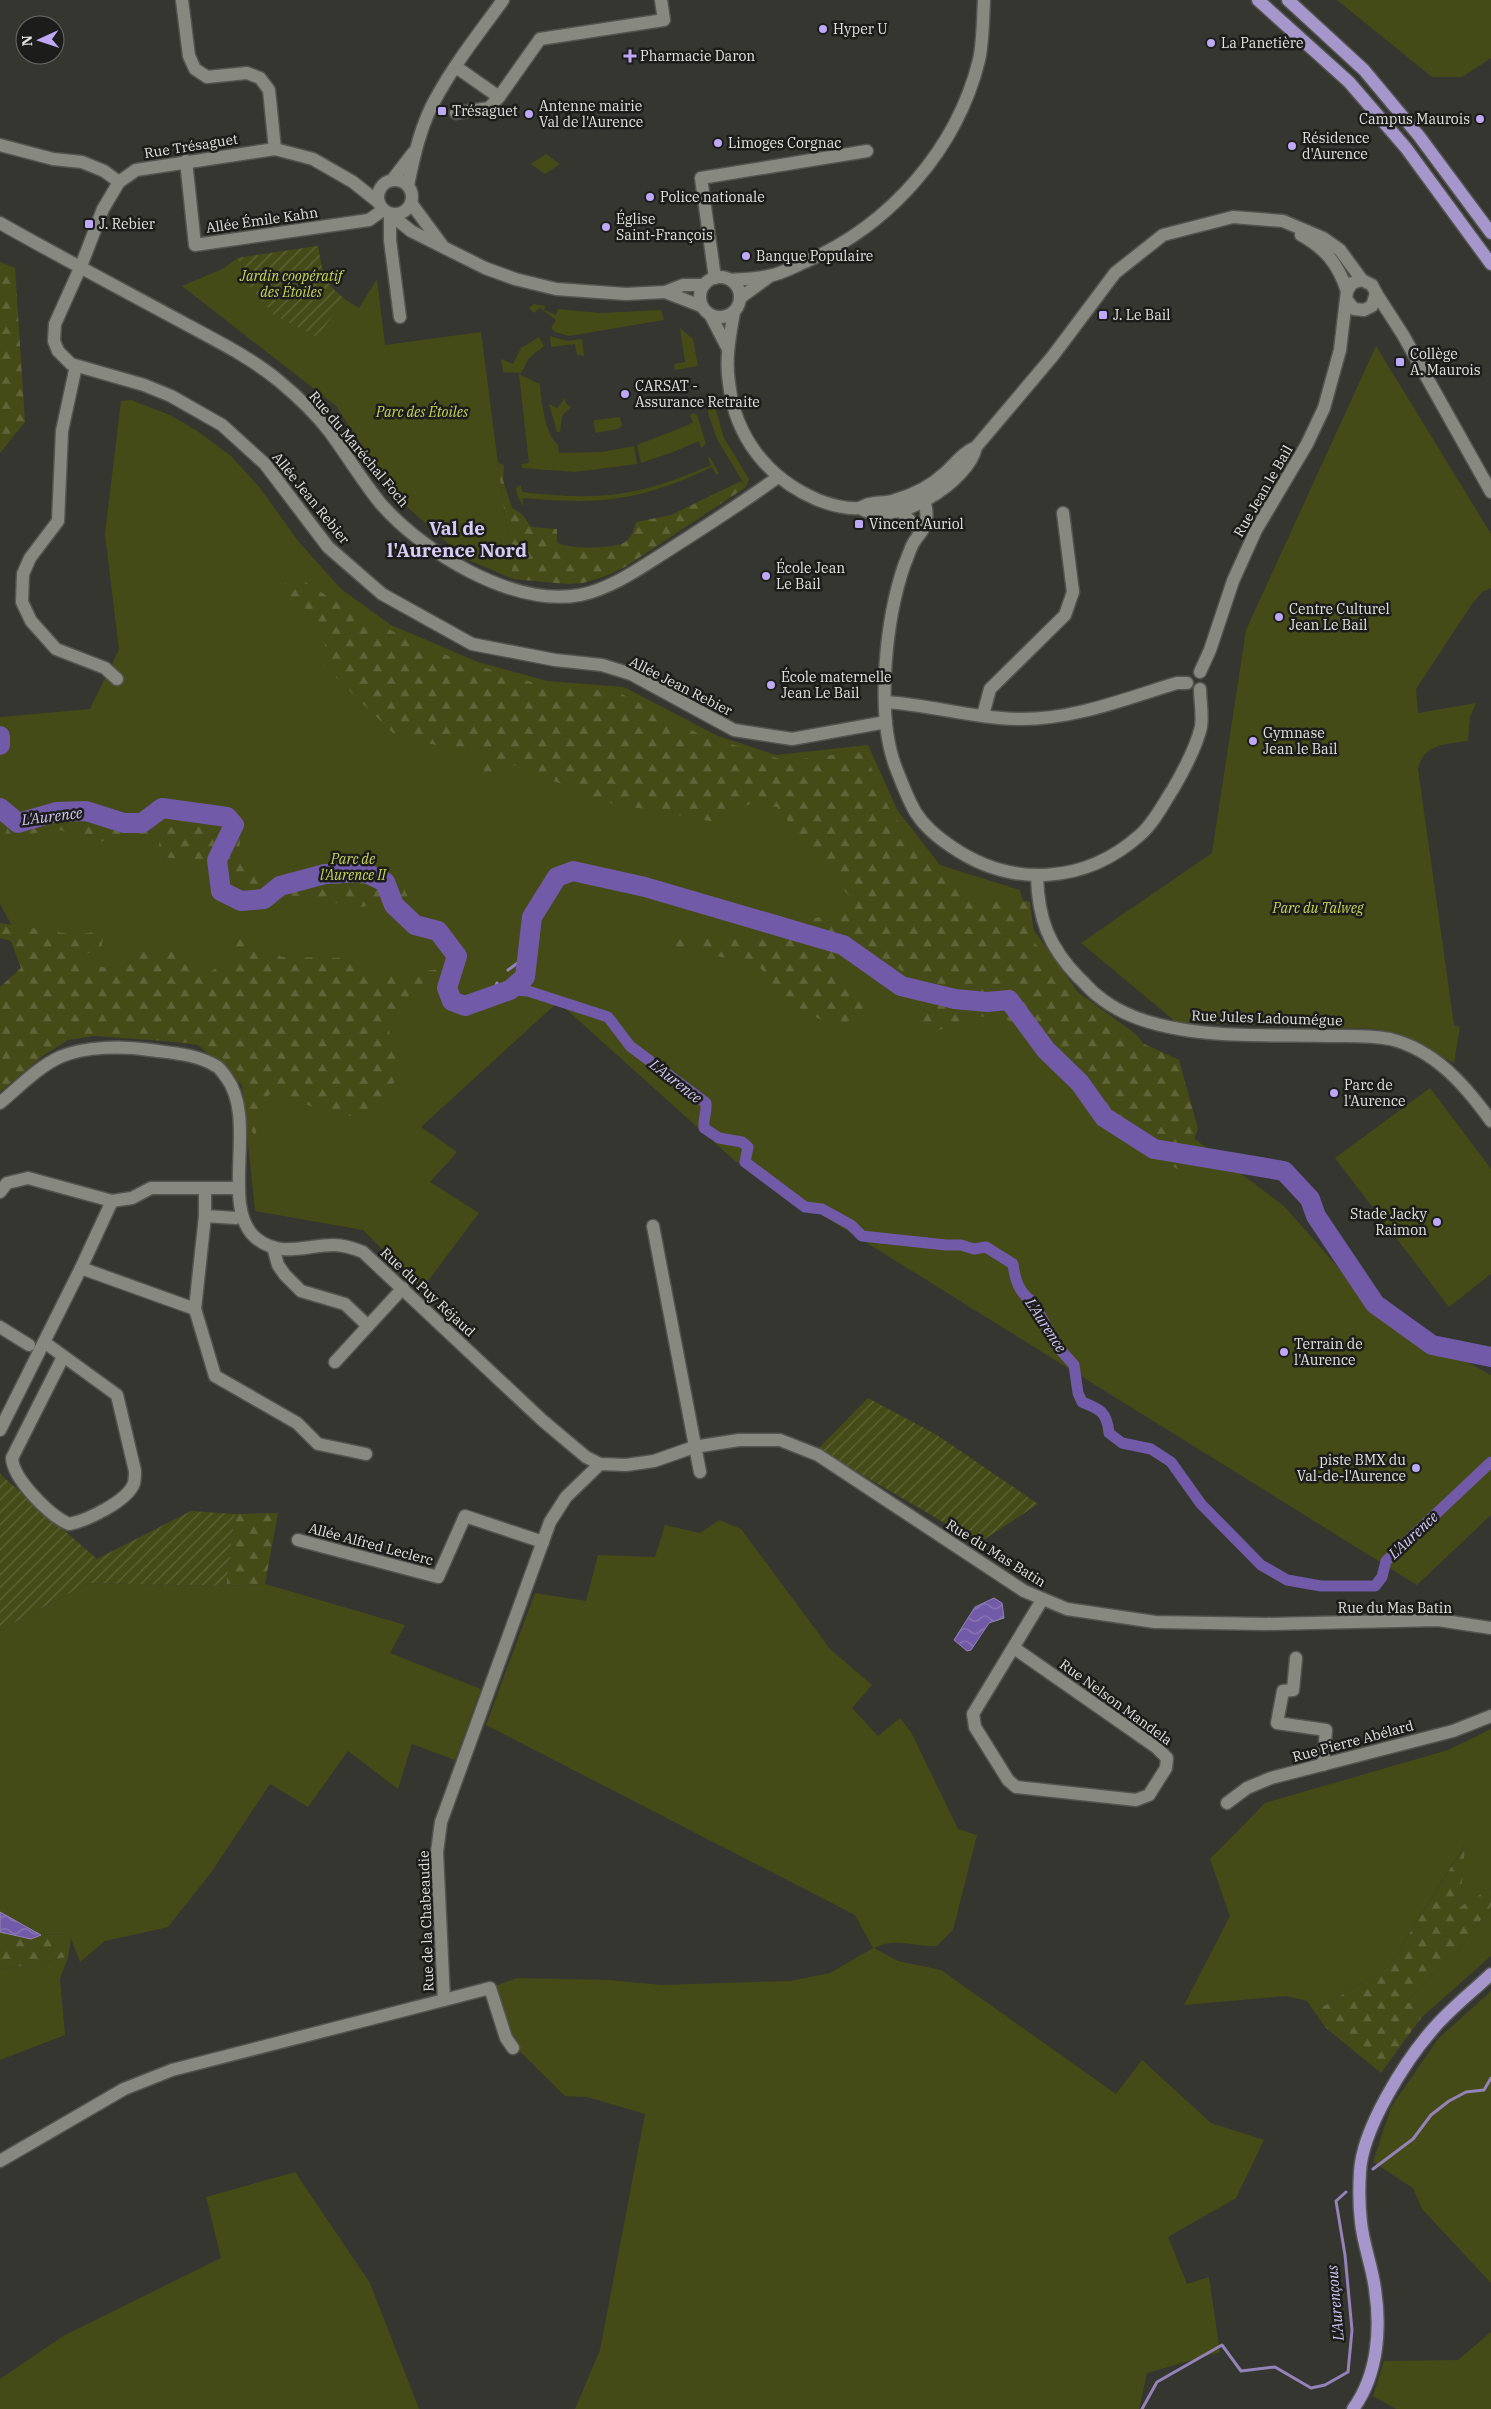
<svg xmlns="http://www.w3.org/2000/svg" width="1491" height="2409" font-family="'IBM Plex Serif',serif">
	<defs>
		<pattern id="forest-firs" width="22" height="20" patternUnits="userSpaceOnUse" patternTransform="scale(1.25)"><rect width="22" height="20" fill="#454b17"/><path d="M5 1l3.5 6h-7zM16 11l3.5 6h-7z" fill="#606538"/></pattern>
		<pattern id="garden-furrows" width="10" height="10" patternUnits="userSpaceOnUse" patternTransform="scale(1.25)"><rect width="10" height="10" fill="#454b17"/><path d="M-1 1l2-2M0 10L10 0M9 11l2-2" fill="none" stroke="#606538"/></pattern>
		<pattern id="water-waves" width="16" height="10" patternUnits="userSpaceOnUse" patternTransform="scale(1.25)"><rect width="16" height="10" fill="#715aa7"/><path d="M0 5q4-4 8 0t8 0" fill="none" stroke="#8c79b7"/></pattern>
	</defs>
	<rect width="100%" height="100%" fill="#35362f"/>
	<!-- green -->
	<g fill="#454b17">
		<polygon points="1337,0 1491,0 1491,58 1462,77 1432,77"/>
		<polygon points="546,154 560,164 545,174 531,164"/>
		<path d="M318 246C324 283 327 289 359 308L377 279 385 345 481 332 513 579 466 559 396 497 336 406 182 286 222 269 238 258Z"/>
		<polygon points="534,304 545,306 544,310 556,315 558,309 600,313 661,310 664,320 569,336 555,332 551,328 556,320 540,308 534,313 529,308"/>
		<polygon points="680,328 693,339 698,366 675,370 674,364 685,362"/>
		<polygon points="550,336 567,341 582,339 584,356 577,355 575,344 551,347"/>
		<polygon points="539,337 544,346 529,358 521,373 503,372 501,359 513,364 521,348"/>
		<path d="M1376 346 1491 534V588L1482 592 1472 604 1416 689 1418 713 1476 703 1470 717 1468 741C1446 744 1423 744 1418 769L1454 1025 1460 1027 1454 1063 1415 1042 1377 1029 1176 1022 1081 943 1212 853 1246 630Z"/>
		<path d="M519 374 540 384C541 400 545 435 558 445L559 453 602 452 634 446 637 464 575 472 522 468V464L529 463Z"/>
		<polygon points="565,398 566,404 571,407 562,416 560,432 557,432 549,404 557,408"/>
		<polygon points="131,400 170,415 196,430 231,456 260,488 299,542 341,589 391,625 478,662 548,681 624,687 718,736 776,755 868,745 898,811 940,865 1020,890 1028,922 1078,992 1137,1035 1180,1095 1191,1136 1284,1206 1380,1315 1491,1375 1491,1515 1417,1585 735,1161 558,1002 421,1127 457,1152 430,1182 479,1213 422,1289 363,1230 255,1211 242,1085 198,1045 69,1029 0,904 0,717 90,709 119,650 105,534 121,401"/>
		<polygon points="714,403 724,438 749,479 746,487 717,439 708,413 708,409"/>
		<polygon points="694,413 697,415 706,444 701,448 699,441 673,452 641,463 637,445 688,425 693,422 690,415"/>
		<polygon points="620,417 622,425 618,429 595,433 594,420"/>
		<path d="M710 457 719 473 716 475 712 467C640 501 602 505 523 498V506L517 495 516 488 521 485 522 492C601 501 637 497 711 465L708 458Z"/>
		<polygon points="1430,1088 1491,1169 1491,1274 1449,1307 1335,1158"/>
		<path d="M719 1520 741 1529 830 1649 872 1685 852 1708 878 1736 900 1718 911 1732 958 1829 977 1835 953 1930 937 1946C912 1947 898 1937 874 1948L898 1961 941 1970 1116 2094 1142 2060 1211 2123 1264 2140 1236 2198 1168 2237 1187 2284 1209 2277 1220 2352 1147 2373 1139 2409H575L600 2350 645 2114 587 2097 565 2096 506 2038 490 1988 517 1978 609 1980 661 1985 790 1981 830 1973 873 1948 855 1915 486 1725 535 1593 586 1601 598 1555 655 1557 665 1525 700 1533Z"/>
		<polygon points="89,1583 226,1586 265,1584 405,1625 390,1653 481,1689 455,1760 412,1744 398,1789 348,1751 308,1807 270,1784 210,1874 168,1927 105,1941 80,1962 69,1934 41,1935 0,1912 0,1630"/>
		<polygon points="1491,1729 1491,1888 1460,1908 1464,1846 1389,1966 1319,2009 1325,2027 1307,2001 1287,1996 1184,2005 1230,1916 1210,1859 1265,1803 1448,1750"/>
		<polygon points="1491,1906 1491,1956 1421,2018 1419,2005 1405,2003 1455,1955"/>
		<polygon points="68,1957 60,1979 65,2035 0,2060 0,1970"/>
		<polygon points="1491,1991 1491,2283 1422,2209 1413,2188 1373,2162 1391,2107 1438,2039"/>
		<polygon points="295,2172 370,2283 419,2409 0,2409 0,2379 63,2336 221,2258 206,2197"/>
		<polygon points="1491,2332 1491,2409 1396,2409 1373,2396 1384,2361 1458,2360"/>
	</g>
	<!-- forest -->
	<g fill="url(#forest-firs)">
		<polygon points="0,262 15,268 25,422 0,453"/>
		<path d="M498 463 504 465 503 480 512 508 522 514 531 527 557 529V542C565 550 616 549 625 542 632 537 634 531 636 522L671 515 741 481 746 487 625 567 606 576 583 583 567 584 513 579Z"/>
		<polygon points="296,576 356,615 453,658 538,684 618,692 699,734 786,761 864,751 891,813 949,884 978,901 993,894 1030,902 1035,943 1081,1002 1116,1031 1179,1060 1198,1129 1181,1171 1132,1143 1084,1098 1022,1027 1003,1018 974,1016 934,1032 921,1022 926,978 902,971 847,935 838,968 850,993 873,1006 858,1027 825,1022 786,1001 753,959 721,957 658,943 661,936 751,937 785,921 817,918 853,900 827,872 777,807 751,803 721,823 605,802 515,765 485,783 482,752 425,743 393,733 323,665 326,634 278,588"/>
		<polygon points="169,817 240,838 239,861 256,874 402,883 409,900 360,907 237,886 201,860 158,857 160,835 86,843 61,830 4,837 8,827 71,823 127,830"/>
		<polygon points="0,923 76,935 105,930 100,952 79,954 88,965 118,969 133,947 186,953 208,973 229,961 240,937 282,957 356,958 378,977 440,969 439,983 410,994 393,1015 388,1027 400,1073 373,1115 335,1116 298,1101 269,1094 255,1135 252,1132 244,1076 206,1044 94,1036 68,1040 43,1056 0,1092 0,987 21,968 11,941 0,938"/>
		<polygon points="278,1513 265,1584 226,1586 235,1514"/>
		<polygon points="1465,1845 1460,1907 1491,1888 1491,1906 1455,1955 1406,2002 1419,2005 1421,2018 1381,2073 1325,2027 1319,2009 1389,1966"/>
		<polygon points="0,1932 31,1939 41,1935 69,1934 71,1939 68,1957 0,1970"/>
	</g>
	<!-- garden -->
	<g fill="url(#garden-furrows)">
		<path d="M318 246C322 272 323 282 345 299L317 337 274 315 251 288 238 258Z"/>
		<polygon points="868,1398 937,1435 1038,1504 979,1543 818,1449"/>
		<polygon points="0,1474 97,1559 191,1511 235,1514 226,1586 89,1583 0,1630"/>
	</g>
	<!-- water -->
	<g fill="url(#water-waves)" stroke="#9383b8">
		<polygon points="994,1598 1002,1603 1004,1618 989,1623 971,1650 967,1651 954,1640 975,1607"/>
		<polygon points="0,1912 41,1935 31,1939 0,1932"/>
	</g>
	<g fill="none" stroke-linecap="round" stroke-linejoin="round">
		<!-- stream -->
		<g stroke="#9383b8" stroke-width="3">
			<polyline points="508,970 527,956"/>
			<polyline points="492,995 497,983"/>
			<polyline points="1373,2169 1413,2139 1431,2115 1449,2101 1466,2092 1484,2090 1491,2078"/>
			<polyline points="1142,2409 1157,2382 1222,2345 1241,2371 1275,2367 1311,2388 1325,2385 1348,2372 1352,2330 1345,2255 1336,2201 1346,2192"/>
		</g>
		<!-- canal -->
		<path stroke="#715aa7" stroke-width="11" d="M510 990 528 991 608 1017 630 1046 706 1103C707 1112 703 1119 704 1128L719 1138 742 1142 748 1147 745 1162 805 1207 822 1209 851 1225 862 1236 946 1245H961L974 1249 986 1247 1013 1264C1015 1280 1019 1293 1033 1302L1057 1346 1074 1365 1078 1393 1082 1402C1100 1409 1107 1412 1109 1433L1122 1443 1151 1449 1171 1462 1201 1504 1261 1565 1287 1580 1321 1586H1375L1382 1577 1386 1561 1491 1462"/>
		<!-- river -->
		<g stroke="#715aa7" stroke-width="20">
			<polyline points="0,736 0,745"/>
			<polyline points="0,808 18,823 56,812 86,811 124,823 142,823 162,808 227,817 234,825 217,860 221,891 241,901 264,899 280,886 325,874 364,872 385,882 394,905 415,925 438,931 457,956 447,988 452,1001 465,1006 510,990 525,977 532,917 557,877 573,871 645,887 843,945 901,986 955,999 987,1002 1009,1000 1046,1050 1080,1083 1104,1117 1154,1149 1284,1171 1310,1199 1316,1216 1375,1304 1432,1345 1491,1357"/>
		</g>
		<!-- minor casing -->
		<g stroke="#53544f" stroke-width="15">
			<g id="minor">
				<polyline points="182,0 189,56 195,69 207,77 247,73 260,78 269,90 275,149"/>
				<polyline points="456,67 499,97 540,39 664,20 661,0"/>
				<polyline points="456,113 489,108 499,97"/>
				<polyline points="0,145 53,159 82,162 104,171 119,182"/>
				<polyline points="186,161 195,245 369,220 383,210"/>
				<polyline points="393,179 413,153"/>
				<circle cx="395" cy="197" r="17"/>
				<path d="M408 185C414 156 421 124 436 98 455 63 480 32 503 0"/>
				<polyline points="378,202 353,182 313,159 275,149 136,170 119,182 103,209 81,266 55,324 54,341 58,351 71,364 144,385 171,396 222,425 265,464 328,547 382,594 472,644 555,660 602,665 631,674 734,730 792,739 886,722"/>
				<polyline points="411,203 442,245"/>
				<polyline points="390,214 411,231 485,268 515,279 556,289 626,294 665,292 683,285 703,285"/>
				<polyline points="390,214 390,240 400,317"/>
				<path d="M0 223C60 257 121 289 182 322 215 340 250 357 279 381 297 396 315 413 329 431 347 455 362 481 381 504 424 553 513 607 580 595 610 589 639 569 664 553 703 528 741 504 778 477"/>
				<path d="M1301 235C1326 249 1338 264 1347 291"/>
				<circle cx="720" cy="297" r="20"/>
				<polyline points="715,278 701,178 867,151"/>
				<path d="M731 280C743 279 756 279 768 276 782 274 795 266 807 261 890 225 957 149 979 60 983 42 983 19 984 0"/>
				<polyline points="665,292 701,306"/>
				<polyline points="1376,293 1403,335 1491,492"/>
				<polyline points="740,298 770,276"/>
				<path d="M734 312C730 335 725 359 729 383 735 437 768 479 818 500 831 505 845 509 859 508 862 507 866 505 869 504 878 502 887 503 895 500 913 495 931 486 945 473 955 464 963 452 976 447L1052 357 1115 273 1163 235 1233 217 1283 221 1323 238 1340 250 1362 280"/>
				<polyline points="711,316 728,349"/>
				<polyline points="76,366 62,431 58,521 30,558 23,574 22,602 31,621 56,649 105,668 117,679"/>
				<path d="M919 491C924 500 928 509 926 520 925 530 919 534 914 542 910 548 908 557 905 563 886 617 875 714 896 768 902 783 908 800 916 813 924 826 940 839 952 847 1012 888 1085 884 1140 835 1154 823 1163 804 1173 789 1184 770 1196 748 1201 727 1203 714 1200 701 1200 689"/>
				<path d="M860 508C893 530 969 482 976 447"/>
				<polyline points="900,510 917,528"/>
				<polyline points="1200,672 1210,650 1233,581 1256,530 1307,444 1324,408 1340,350 1347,291 1352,283 1362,280 1372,285 1376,293 1372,306 1364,310 1354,309 1346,299"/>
				<path d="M886 702C931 705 976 719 1022 719 1076 719 1127 698 1177 683H1187"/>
				<polyline points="983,715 990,689 1065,615 1073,592 1063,513"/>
				<path d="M1037 876C1038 919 1049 947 1079 978 1086 984 1091 991 1098 996 1154 1043 1261 1034 1330 1036 1350 1036 1370 1035 1390 1039 1435 1050 1465 1085 1491 1121"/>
				<path d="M0 1103C19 1087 38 1067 60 1057 86 1046 123 1046 150 1050 172 1053 196 1054 216 1066 220 1068 223 1073 226 1077 259 1120 218 1208 257 1239 282 1258 306 1245 334 1245 344 1245 353 1248 363 1252L542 1420 586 1457 600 1464 626 1465 654 1461 694 1447 739 1440H780L818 1455 1024 1591 1067 1609 1155 1622 1266 1624 1438 1620 1491 1628"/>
				<polyline points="205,1189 205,1216 195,1309 215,1376 297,1423 318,1444 366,1454"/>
				<polyline points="0,1192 7,1183 28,1178 112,1201 132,1198 151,1188 239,1188"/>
				<polyline points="205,1216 236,1218 242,1215"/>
				<polyline points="653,1226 700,1472"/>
				<polyline points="273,1247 278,1265 285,1275 301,1291 345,1304 368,1326 403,1288"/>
				<polyline points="81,1268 195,1309"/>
				<polyline points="0,1327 29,1345"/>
				<path d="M44 1342 117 1395 135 1471C135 1475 135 1479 134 1483 128 1501 86 1521 69 1524 50 1516 13 1479 12 1458L63 1357"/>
				<polyline points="335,1362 368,1326"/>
				<polyline points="0,1430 81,1268 112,1201"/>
				<polyline points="298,1540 438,1577 465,1516 543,1542"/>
				<polyline points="1014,1648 1156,1747 1167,1758 1166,1768 1149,1795 1136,1800 1016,1787 1008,1780 975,1727 973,1714 1042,1600"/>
				<polyline points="1296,1658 1293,1690 1283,1691 1277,1723 1326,1730 1323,1765"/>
				<polyline points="1227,1803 1247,1788 1271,1778 1453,1731 1491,1716"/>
				<polyline points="444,2000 490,1988 506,2038 513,2048"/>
				<polyline points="0,2161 124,2089 172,2070 444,2000 437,1852 441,1822 550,1522 566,1497 600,1464"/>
			</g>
		</g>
		<!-- major casing -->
		<g stroke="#53544f" stroke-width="15">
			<g id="major">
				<polyline points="1258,0 1349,82 1406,148 1491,264"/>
				<polyline points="1288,0 1364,70 1419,136 1491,233"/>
				<path d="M1353 2409C1378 2375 1381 2329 1375 2289 1372 2266 1363 2244 1361 2222 1359 2206 1359 2188 1360 2172 1362 2129 1405 2061 1433 2029 1450 2009 1472 1992 1491 1974"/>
			</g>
		</g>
		<!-- minor -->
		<use href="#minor" stroke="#878981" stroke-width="12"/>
		<!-- major -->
		<use href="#major" stroke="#a596cc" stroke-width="12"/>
	</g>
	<!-- markers -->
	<g fill="#bda9f5" stroke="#1c1d1a" stroke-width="2">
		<circle cx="823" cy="29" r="5"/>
		<circle cx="1211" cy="43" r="5"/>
		<path d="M627.5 48.5h5v5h5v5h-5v5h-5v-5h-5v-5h5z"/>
		<rect x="437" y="106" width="10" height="10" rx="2.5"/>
		<circle cx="529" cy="114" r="5"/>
		<circle cx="1480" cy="119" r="5"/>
		<circle cx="718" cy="143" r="5"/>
		<circle cx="1292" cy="146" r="5"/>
		<circle cx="650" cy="197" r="5"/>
		<rect x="84" y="219" width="10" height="10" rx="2.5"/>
		<circle cx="606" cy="227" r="5"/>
		<circle cx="746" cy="256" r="5"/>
		<rect x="1098" y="310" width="10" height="10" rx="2.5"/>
		<rect x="1395" y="357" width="10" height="10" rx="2.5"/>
		<circle cx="625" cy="394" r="5"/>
		<rect x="854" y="519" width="10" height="10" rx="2.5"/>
		<circle cx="766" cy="576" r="5"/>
		<circle cx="1279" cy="617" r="5"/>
		<circle cx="771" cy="685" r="5"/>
		<circle cx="1253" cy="741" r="5"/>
		<circle cx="1334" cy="1093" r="5"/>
		<circle cx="1437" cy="1222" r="5"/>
		<circle cx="1284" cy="1352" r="5"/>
		<circle cx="1416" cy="1468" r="5"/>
	</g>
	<g text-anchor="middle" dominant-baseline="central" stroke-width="5" stroke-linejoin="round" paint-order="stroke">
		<!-- poi labels -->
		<g font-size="14" fill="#e2e2de" stroke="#1c1d1a" text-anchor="start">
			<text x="833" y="29">Hyper U</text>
			<text x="1221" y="43">La Panetière</text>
			<text x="640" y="56">Pharmacie Daron</text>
			<text x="539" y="106">Antenne mairie<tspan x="539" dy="16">Val de l'Aurence</tspan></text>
			<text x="452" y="111">Trésaguet</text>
			<text x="1470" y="119" text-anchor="end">Campus Maurois</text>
			<text x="1302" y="138">Résidence<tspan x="1302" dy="16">d'Aurence</tspan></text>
			<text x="728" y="143">Limoges Corgnac</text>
			<text x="660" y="197">Police nationale</text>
			<text x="616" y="219">Église<tspan x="616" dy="16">Saint-François</tspan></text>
			<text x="99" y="224">J. Rebier</text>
			<text x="756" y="256">Banque Populaire</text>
			<text x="1113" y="315">J. Le Bail</text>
			<text x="1410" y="354">Collège<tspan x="1410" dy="16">A. Maurois</tspan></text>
			<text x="635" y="386">CARSAT -<tspan x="635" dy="16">Assurance Retraite</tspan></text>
			<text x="869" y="524">Vincent Auriol</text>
			<text x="776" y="568">École Jean<tspan x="776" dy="16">Le Bail</tspan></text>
			<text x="1289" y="609">Centre Culturel<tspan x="1289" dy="16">Jean Le Bail</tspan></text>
			<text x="781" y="677">École maternelle<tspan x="781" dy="16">Jean Le Bail</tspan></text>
			<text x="1263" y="733">Gymnase<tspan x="1263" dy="16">Jean le Bail</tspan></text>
			<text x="1344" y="1085">Parc de<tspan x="1344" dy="16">l'Aurence</tspan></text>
			<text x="1427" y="1214" text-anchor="end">Stade Jacky<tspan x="1427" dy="16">Raimon</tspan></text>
			<text x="1294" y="1344">Terrain de<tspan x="1294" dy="16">l'Aurence</tspan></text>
			<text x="1406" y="1460" text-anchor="end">piste BMX du<tspan x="1406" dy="16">Val-de-l'Aurence</tspan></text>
		</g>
		<!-- street labels -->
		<g font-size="14" fill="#e2e2de" stroke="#1c1d1a">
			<text transform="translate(191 146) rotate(-9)">Rue Trésaguet</text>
			<text transform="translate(262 220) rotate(-8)">Allée Émile Kahn</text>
			<text transform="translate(359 449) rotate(50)">Rue du Maréchal Foch</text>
			<text transform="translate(1263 491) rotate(-60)">Rue Jean le Bail</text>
			<text transform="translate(311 498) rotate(51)">Allée Jean Rebier</text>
			<text transform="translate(681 686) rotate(27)">Allée Jean Rebier</text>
			<text transform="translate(1267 1018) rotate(2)">Rue Jules Ladoumégue</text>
			<text transform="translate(428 1292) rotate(43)">Rue du Puy Réjaud</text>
			<text transform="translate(371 1544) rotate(15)">Allée Alfred Leclerc</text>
			<text transform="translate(996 1553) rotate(32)">Rue du Mas Batin</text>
			<text x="1395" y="1608">Rue du Mas Batin</text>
			<text transform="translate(1116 1702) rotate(36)">Rue Nelson Mandela</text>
			<text transform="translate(1353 1741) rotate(-15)">Rue Pierre Abélard</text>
			<text transform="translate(426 1921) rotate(-92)">Rue de la Chabeaudie</text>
		</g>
		<!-- park labels -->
		<g font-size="14" font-style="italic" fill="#cbd85b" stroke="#1c1d1a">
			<text x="291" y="276">Jardin coopératif<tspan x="291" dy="16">des Étoiles</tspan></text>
			<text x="422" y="412">Parc des Étoiles</text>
			<text x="353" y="859">Parc de<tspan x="353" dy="16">l'Aurence II</tspan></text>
			<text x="1318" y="908">Parc du Talweg</text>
		</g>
		<!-- water labels -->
		<g font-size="15" font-style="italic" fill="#d2c8f3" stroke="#1c1d1a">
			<text transform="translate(52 816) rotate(-7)">L'Aurence</text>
			<text transform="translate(676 1081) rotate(38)">L'Aurence</text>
			<text transform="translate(1046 1325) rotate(57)">L'Aurence</text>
			<text transform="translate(1413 1535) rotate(-43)">L'Aurence</text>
			<text transform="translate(1335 2303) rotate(-95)">L'Aurençous</text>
		</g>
		<!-- district labels -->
		<g font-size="19" font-weight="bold" fill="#d6ccf7" stroke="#1c1d1a">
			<text x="457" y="528">Val de<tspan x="457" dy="22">l'Aurence Nord</tspan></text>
		</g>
	</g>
	<!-- north arrow -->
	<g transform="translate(40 40) rotate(267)"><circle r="24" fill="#1c1d1a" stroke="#6b6c68"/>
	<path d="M0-4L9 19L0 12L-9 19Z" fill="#bda9f5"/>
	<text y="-8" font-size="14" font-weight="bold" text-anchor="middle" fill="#e2e2de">N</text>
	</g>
</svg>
